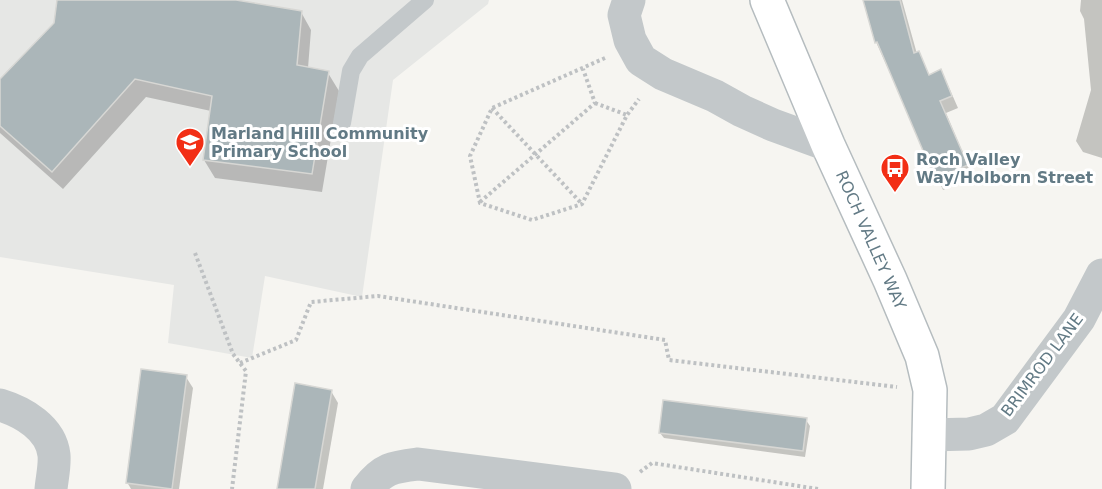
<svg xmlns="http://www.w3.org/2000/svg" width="1102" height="489" font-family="'DejaVu Sans',sans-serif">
	<rect width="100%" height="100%" fill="#f6f5f1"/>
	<!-- built -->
	<polygon fill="#e6e7e5" points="0,0 489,0 488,4 393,80 362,297 265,276 252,358 168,343 174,285 0,257"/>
	<!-- shadow -->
	<g fill="#0003">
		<polygon points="59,0 226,0 301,12 311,30 308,68 328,73 339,91 322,192 215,178 204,160 211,111 146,97 63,189 0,133 0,81 56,24"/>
		<polygon points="865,0 902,0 917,54 918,53 930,76 947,83 958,108 946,113 973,177 943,190 876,42"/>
		<polygon points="1081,0 1102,0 1102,158 1083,152 1076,141 1091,90 1084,19 1080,11"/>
		<polygon points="186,377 193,388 179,489 131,489 127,482"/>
		<polygon points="331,391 338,403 323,489 278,489"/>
		<polygon points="806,420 810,426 805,457 664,438 660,433"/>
	</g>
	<!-- building -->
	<g fill="#abb6b9" stroke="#d7d7d4" stroke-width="1.5">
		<polygon points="57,0 236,0 302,11 297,65 329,71 312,174 203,160 212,96 135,79 52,172 0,126 0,79 54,23"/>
		<polygon points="863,0 900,0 914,53 919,51 929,75 941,69 952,96 940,101 968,165 935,179 877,42 875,43"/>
		<polygon points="141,369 187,375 172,489 126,483"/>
		<polygon points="295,383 332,390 315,489 277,489"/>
		<polygon points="663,400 807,418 803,451 659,433"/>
	</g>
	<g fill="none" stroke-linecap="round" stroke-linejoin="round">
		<!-- secondary casing -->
		<g stroke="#b5bcbf" stroke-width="36">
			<polyline id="secondary" points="767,0 828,145 890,280 922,356 930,390 928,489"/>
		</g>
		<!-- path -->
		<g stroke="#bec1c3" stroke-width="4" stroke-dasharray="3 3" stroke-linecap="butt">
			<polyline points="605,58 492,108 470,156 480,203 532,220 582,204 627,115 639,99"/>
			<polyline points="595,103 627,115"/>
			<polyline points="492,108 582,204"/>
			<polyline points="480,202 595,103 583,69"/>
			<polyline points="195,253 233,354 246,371 232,489"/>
			<polyline points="240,363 296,340 311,302 378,296 665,340 669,360 897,387"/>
			<polyline points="640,472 652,463 818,489"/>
		</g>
		<!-- lane -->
		<polyline stroke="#c3c8ca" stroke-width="18" points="342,123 351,71 360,56 425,0"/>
		<!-- street -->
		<g stroke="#c3c8ca" stroke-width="33">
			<polyline points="629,0 624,15 630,40 641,60 663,74 715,96 742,111 773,125 828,145"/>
			<path d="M0 405C23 412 51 428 54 455 55 466 52 478 51 489"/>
			<polyline points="929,435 969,434 986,430 1005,419 1079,319 1102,275"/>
			<path d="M367 489C383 468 393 467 418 464L615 489"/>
		</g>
		<!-- secondary -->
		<use href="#secondary" stroke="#fff" stroke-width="33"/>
	</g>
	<!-- icons -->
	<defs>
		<g id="school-pin" transform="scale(1.5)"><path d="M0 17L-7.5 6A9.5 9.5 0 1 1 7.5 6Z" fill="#f22e15" stroke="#fff"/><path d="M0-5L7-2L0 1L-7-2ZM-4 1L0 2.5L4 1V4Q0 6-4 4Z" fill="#fff"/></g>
		<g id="bus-pin" transform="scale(1.5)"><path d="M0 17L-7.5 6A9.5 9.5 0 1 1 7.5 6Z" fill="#f22e15" stroke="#fff"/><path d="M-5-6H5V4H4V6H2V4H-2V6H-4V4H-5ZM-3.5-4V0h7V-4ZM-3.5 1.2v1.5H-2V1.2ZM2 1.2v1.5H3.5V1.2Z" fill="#fff"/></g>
	</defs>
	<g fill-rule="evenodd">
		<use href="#school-pin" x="190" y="142"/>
		<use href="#bus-pin" x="895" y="168"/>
	</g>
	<g text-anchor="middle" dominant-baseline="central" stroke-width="6" stroke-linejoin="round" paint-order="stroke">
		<!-- poi labels -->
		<g font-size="16" font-weight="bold" fill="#627a85" stroke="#fff" text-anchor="start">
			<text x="211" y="133">Marland Hill Community<tspan x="211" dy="18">Primary School</tspan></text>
			<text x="916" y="159">Roch Valley<tspan x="916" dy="18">Way/Holborn Street</tspan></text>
		</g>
		<!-- street labels -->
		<g font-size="16" fill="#627a85" stroke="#fff">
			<text transform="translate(871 240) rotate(66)">ROCH VALLEY WAY</text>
			<text transform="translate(1042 365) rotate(-53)">BRIMROD LANE</text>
		</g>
	</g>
</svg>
